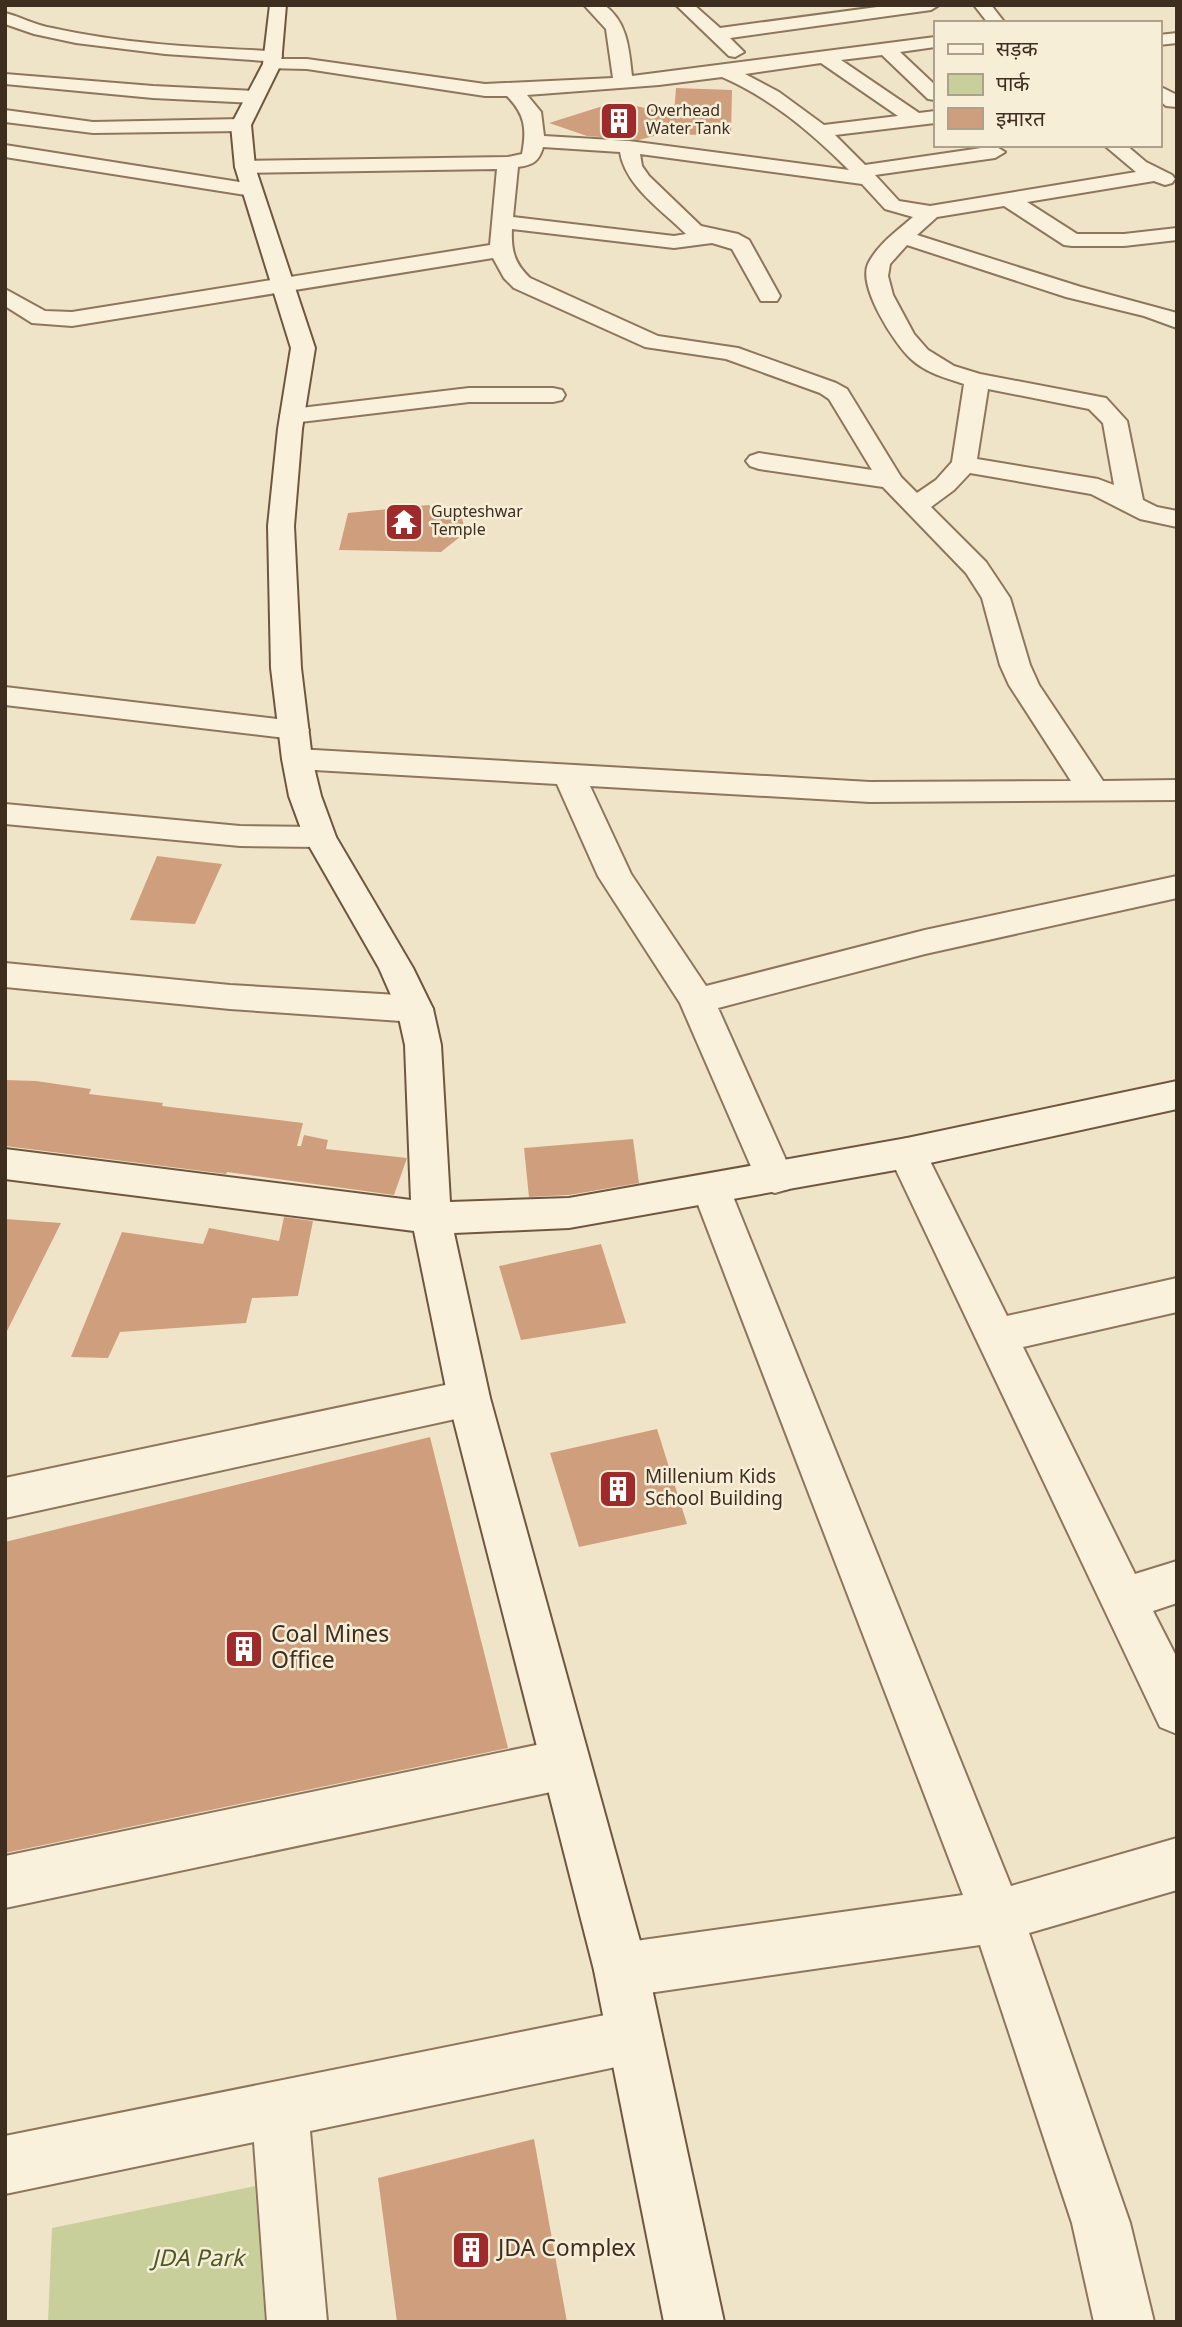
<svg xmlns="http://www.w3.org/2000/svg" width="1182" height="2327" font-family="Georgia,'Noto Sans Devanagari',serif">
	<rect width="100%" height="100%" fill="#f0e4c8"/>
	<!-- green -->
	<polygon fill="#c9cf9b" points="255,2186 265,2322 48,2322 52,2228"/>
	<!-- building -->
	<g fill="#cf9f7d">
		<polygon points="676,88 732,90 731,136 672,134 673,126 654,136 639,140 587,136 549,123 606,105 636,106 674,114"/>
		<polygon points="429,505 434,511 459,509 466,532 441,552 339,550 348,513"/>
		<polygon points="157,856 222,864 195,924 130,920"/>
		<polygon points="5,1080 36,1081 91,1089 89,1094 163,1103 162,1106 303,1123 297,1146 301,1146 304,1135 328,1140 326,1149 407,1158 394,1195 227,1172 226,1174 5,1146"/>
		<polygon points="633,1139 639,1183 569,1195 529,1197 524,1148"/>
		<polygon points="284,1217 313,1221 298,1296 252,1298 246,1323 120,1332 108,1358 71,1357 122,1232 203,1244 209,1228 279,1241"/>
		<polygon points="5,1219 61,1223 5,1335"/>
		<polygon points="601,1244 626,1323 521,1340 499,1266"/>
		<polygon points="657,1429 687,1524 579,1547 550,1453"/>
		<polygon points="430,1437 508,1748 5,1853 5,1542"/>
		<polygon points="534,2139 567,2322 397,2322 378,2178"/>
	</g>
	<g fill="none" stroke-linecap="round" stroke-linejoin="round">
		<!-- street casing -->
		<g stroke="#8d765c" stroke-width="4">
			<g id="street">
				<path d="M584 5H604C628 22 629 50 632 76L935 37V47L900 52 935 85V100L928 99 882 55 841 60 919 113 935 111V123L835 135 865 165 995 146 1005 152 995 158 875 175 899 201 930 206 1136 172 1104 145H1126L1146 162 1172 175 1175 179 1172 183 1165 185 1154 181 1027 202 1077 234H1124L1177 228V240L1124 246H1072L1064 245 1004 206 937 217 917 235 1081 287 1177 313V328L1144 316 1066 297 907 245 890 264 888 276 893 295 914 334 928 350 954 366 980 374 1106 398 1127 421 1143 500 1157 507 1177 511V527L1140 519 1091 494 970 473 954 490 931 507 986 562 1010 598 1030 665 1039 685 1103 781 1177 780V800L870 802 590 786 631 874 706 986 925 930 1177 876V898L925 954 718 1008 794 1178 789 1189 775 1193 761 1189 756 1178 680 1003 598 876 557 784 297 769 286 766 282 759 286 752 297 749 870 782 1071 781 1009 685 1000 665 982 598 966 573 883 487 759 469 750 466 746 461 750 456 759 453 872 470 829 399 820 393 726 359 645 347 514 288 504 278 493 258 72 326 32 323 5 306V289L45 311 72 312 490 245 497 169 245 173 238 171 235 167 238 163 245 161 508 157 522 154C527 129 525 114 507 96H485L307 69 266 68 263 64 265 61 165 54 76 43 34 34 5 24V13C21 17 35 25 52 28 124 44 200 48 273 51L279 52 282 56 280 59H307L485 84 613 78 606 29ZM821 63 898 116 824 125 779 92 745 74ZM722 77C772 99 811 132 849 170L629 141 544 136 541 112 527 95 659 85ZM543 147 620 152C625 186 663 211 686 234L674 236 513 217 518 167C532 165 539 162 543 147ZM640 154 862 184 885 209 913 217C898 230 877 245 868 264 858 287 894 343 911 359 926 373 946 378 964 384L952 462 936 480 917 493 901 477 847 389 836 383 738 348 658 336 530 278C514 263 511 250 512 229L674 248 712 243 732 249 761 301H777L780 296 749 240 738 234 701 226 649 176 642 166ZM988 389 1089 409 1103 423 1114 485 1098 479 977 459Z"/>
				<polygon points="676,5 694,5 720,28 892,5 939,5 931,10 730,38 744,52 735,57 729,56"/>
				<polygon points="974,5 991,5 1005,23 988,23"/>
				<polygon points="1177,33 1177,43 1159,45 1159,35"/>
				<polygon points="5,74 153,86 255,91 264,97 255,103 153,98 5,84"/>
				<polygon points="1159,86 1177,95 1177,107 1166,106 1159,100"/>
				<polygon points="5,110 93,122 241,119 251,125 241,131 93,133 5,122"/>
				<polygon points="5,145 252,184 259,186 262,190 259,194 252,196 5,157"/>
				<polygon points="469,388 553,388 562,390 565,395 562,400 553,402 469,402 292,423 283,421 280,416 283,411 292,409"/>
				<polygon points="5,687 294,721 305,724 309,730 305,736 294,739 5,705"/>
				<polygon points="5,804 240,826 320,827 331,830 336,837 331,844 320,847 240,846 5,824"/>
				<polygon points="5,963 230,985 415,996 428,1000 433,1009 428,1018 415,1022 230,1009 5,987"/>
				<polygon points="907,1138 921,1143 1007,1316 1177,1278 1177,1312 1023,1347 1135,1574 1177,1561 1177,1603 1153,1611 1177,1658 1177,1734 1160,1727 888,1153 893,1143"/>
				<polygon points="711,1174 725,1178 730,1189 1011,1886 1177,1838 1177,1890 1029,1933 1130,2223 1154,2322 1094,2322 1072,2223 980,1945 621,1997 602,1989 594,1970 602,1951 621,1943 963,1895 692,1189 697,1178"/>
				<polygon points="469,1380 484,1385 490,1398 484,1411 469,1416 5,1518 5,1478"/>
				<polygon points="565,1739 583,1747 590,1764 583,1781 565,1789 5,1908 5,1856"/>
				<polygon points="635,2009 654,2017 662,2036 654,2055 635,2063 310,2131 327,2322 267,2322 254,2142 5,2194 5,2136"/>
			</g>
		</g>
		<!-- secondary casing -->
		<g stroke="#6f573f" stroke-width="4">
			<polygon id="secondary" points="270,5 286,5 281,64 251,125 255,167 315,348 302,429 294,526 301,668 312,759 321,796 336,837 413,968 433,1009 441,1045 450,1202 569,1198 907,1138 1177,1081 1177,1109 907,1168 569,1228 454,1233 490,1398 648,1970 724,2322 664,2322 594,1970 448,1398 414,1231 5,1179 5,1149 411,1200 405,1045 397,1009 379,968 304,837 289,796 282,759 271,668 268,526 278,429 291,348 235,167 231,125 263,64"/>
		</g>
		<!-- street -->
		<use href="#street" fill="#faf1dc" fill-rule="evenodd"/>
		<!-- secondary -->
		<use href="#secondary" fill="#faf1dc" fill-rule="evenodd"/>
	</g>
	<!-- icons -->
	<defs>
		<g id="building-square" transform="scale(2.0125)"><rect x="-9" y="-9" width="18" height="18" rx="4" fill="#9e2a2b" stroke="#f7eed8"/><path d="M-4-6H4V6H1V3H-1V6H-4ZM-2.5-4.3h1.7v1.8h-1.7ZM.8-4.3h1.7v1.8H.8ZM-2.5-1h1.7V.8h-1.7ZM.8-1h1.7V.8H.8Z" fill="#fff"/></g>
		<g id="temple-square" transform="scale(2.0125)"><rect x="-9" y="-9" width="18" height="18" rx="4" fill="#9e2a2b" stroke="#f7eed8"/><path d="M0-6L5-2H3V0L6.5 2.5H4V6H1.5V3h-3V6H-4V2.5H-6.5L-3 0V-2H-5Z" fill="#fff"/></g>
	</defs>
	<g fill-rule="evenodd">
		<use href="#building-square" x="619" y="121"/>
		<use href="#temple-square" x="404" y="522"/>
		<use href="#building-square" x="618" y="1489"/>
		<use href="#building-square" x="244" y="1649"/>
		<use href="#building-square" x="471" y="2250"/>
	</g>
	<g text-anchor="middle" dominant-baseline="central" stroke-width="5" stroke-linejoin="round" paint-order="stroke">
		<!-- far-poi labels -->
		<g font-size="16" fill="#3d2e20" stroke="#f7eed8" text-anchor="start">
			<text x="646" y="112">Overhead<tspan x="646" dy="18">Water Tank</tspan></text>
			<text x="431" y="513">Gupteshwar<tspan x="431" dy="18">Temple</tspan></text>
		</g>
		<!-- poi labels -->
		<g font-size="19" fill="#3d2e20" stroke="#f7eed8" text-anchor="start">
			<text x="645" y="1478">Millenium Kids<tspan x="645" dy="22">School Building</tspan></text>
		</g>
		<!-- near-poi labels -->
		<g font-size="23" fill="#3d2e20" stroke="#f7eed8" text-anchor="start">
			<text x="271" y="1636">Coal Mines<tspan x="271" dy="26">Office</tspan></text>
			<text x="498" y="2250">JDA Complex</text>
		</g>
		<!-- near-park labels -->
		<g font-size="23" font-style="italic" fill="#4d5a26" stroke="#f7eed8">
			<text x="198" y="2260">JDA Park</text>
		</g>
	</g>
	<!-- border -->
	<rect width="1182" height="2327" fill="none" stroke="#3d2e20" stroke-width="14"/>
	<!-- legend -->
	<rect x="934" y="21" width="228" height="126" fill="#f7eed8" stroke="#ada18e" stroke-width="2"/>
	<rect x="948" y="44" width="35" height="10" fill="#faf1dc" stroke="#ada18e" stroke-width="2"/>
	<text x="996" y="56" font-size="21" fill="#3d2e20">सड़क</text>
	<rect x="948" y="74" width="35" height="21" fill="#c9cf9b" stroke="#ada18e" stroke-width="2"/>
	<text x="996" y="91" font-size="21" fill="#3d2e20">पार्क</text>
	<rect x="948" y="108" width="35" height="21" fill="#cf9f7d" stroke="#ada18e" stroke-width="2"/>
	<text x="996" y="126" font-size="21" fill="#3d2e20">इमारत</text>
</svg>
